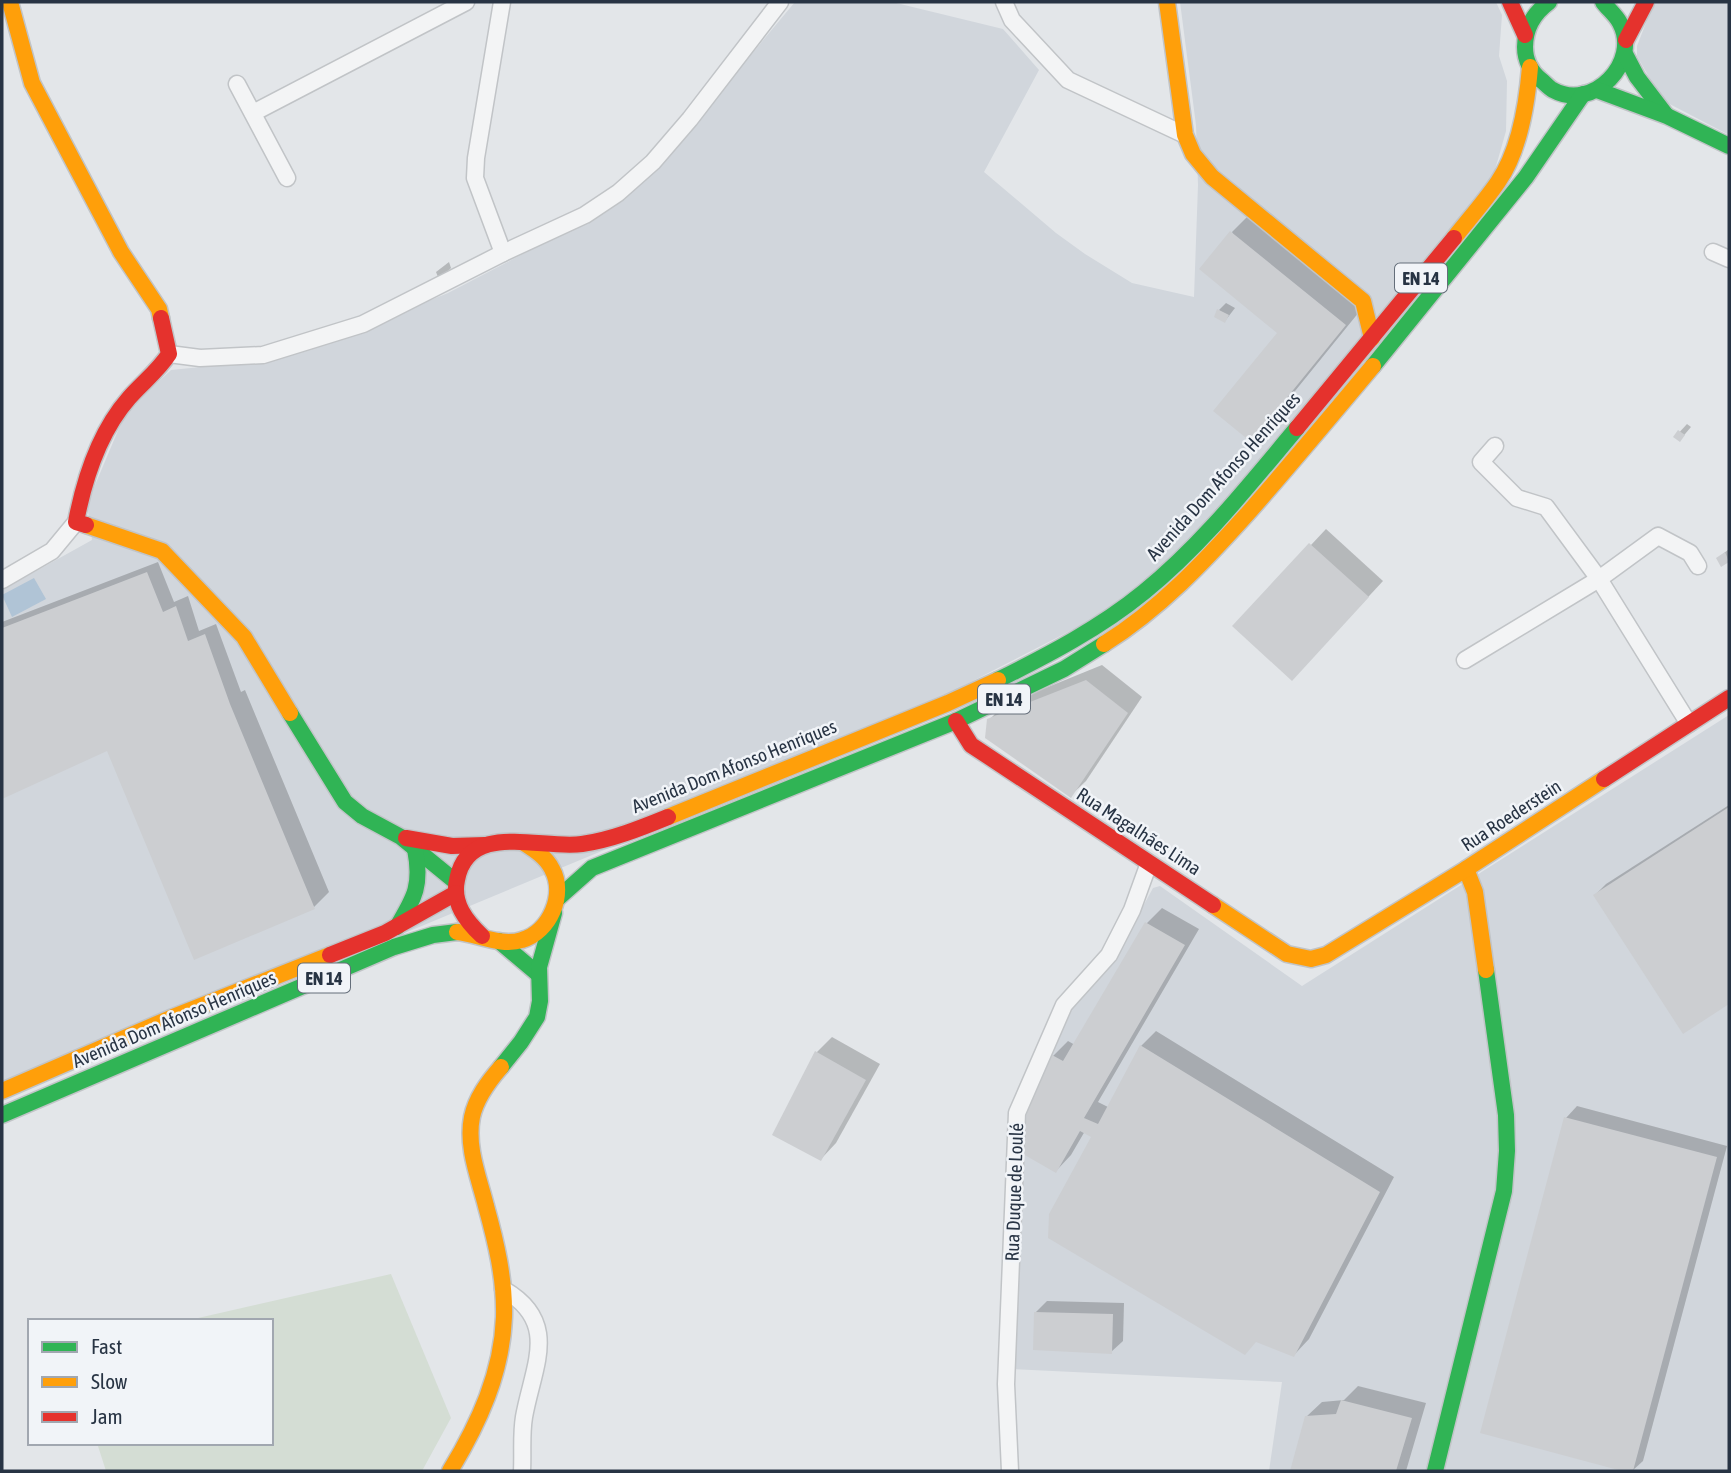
<svg xmlns="http://www.w3.org/2000/svg" width="1731" height="1473" font-family="'Asap Condensed',sans-serif">
	<rect width="100%" height="100%" fill="#e3e6e9"/>
	<!-- built -->
	<g fill="#d1d6dc">
		<polygon points="795,2 892,2 1003,29 1039,70 984,172 1056,233 1085,254 1132,283 1194,297 1198,185 1196,125 1180,2 1496,2 1502,15 1499,56 1507,81 1506,131 1491,184 1179,575 811,764 263,992 2,1096 2,590 92,540 87,504 122,421 146,393 171,370 271,360 349,333 448,293 548,241 614,202 710,104"/>
		<polygon points="1654,2 1729,2 1729,135 1662,100 1637,56 1637,46"/>
		<polygon points="1729,715 1729,1471 1269,1471 1282,1382 1013,1369 1021,1119 1070,1007 1127,936 1153,888 1160,886 1302,986"/>
	</g>
	<!-- green -->
	<polygon fill="#d4ddd4" points="391,1274 451,1418 422,1471 106,1471 97,1443 271,1443 271,1321 185,1321"/>
	<!-- water -->
	<polygon fill="#b0c4d6" points="34,578 46,599 12,617 2,595"/>
	<!-- shadow -->
	<g fill="#0003">
		<polygon points="1254,210 1368,301 1274,417 1251,440 1280,332 1232,232"/>
		<polygon points="449,262 451,268 444,275 438,277 436,272"/>
		<polygon points="1226,303 1235,308 1225,321 1219,310"/>
		<polygon points="1687,424 1691,427 1680,440 1675,437"/>
		<polygon points="1326,529 1383,581 1307,663 1235,626"/>
		<polygon points="1729,549 1729,560 1722,565 1718,558"/>
		<polygon points="158,562 174,602 188,596 199,631 216,624 241,692 245,690 329,892 314,907 108,749 2,797 2,622"/>
		<polygon points="1102,665 1142,697 1086,781 1070,796 989,720 1004,705"/>
		<polygon points="1729,805 1729,1002 1683,1032 1595,895 1606,884"/>
		<polygon points="1162,908 1199,929 1098,1102 1108,1107 1141,1046 1156,1031 1394,1177 1309,1339 1294,1355 1093,1136 1085,1131 1071,1155 1056,1171 1053,1056 1068,1041 1075,1045 1147,923"/>
		<polygon points="832,1037 880,1064 836,1143 821,1159 817,1052"/>
		<polygon points="1577,1106 1727,1146 1643,1461 1632,1471 1482,1432 1566,1118"/>
		<polygon points="1047,1301 1124,1303 1123,1341 1111,1352 1035,1313"/>
		<polygon points="1358,1386 1426,1403 1406,1471 1291,1471 1306,1417 1322,1402 1344,1400"/>
	</g>
	<!-- building -->
	<g fill="#ccced1">
		<polygon points="1230,231 1346,325 1251,442 1213,411 1277,333 1199,269"/>
		<polygon points="1217,309 1229,315 1225,323 1214,317"/>
		<polygon points="1678,430 1685,435 1680,442 1673,437"/>
		<polygon points="1309,543 1369,597 1292,681 1232,626"/>
		<polygon points="1725,552 1729,562 1721,567 1716,558"/>
		<polygon points="147,572 163,612 176,606 188,641 205,634 230,704 315,909 194,960 107,751 2,799 2,628"/>
		<polygon points="1086,680 1128,713 1071,798 985,738 987,719"/>
		<polygon points="1729,807 1729,1004 1683,1034 1593,895"/>
		<polygon points="1145,922 1185,945 1084,1118 1098,1124 1140,1045 1380,1192 1294,1357 1256,1342 1245,1355 1048,1238 1049,1214 1091,1137 1080,1131 1056,1173 1023,1154 1027,1110 1052,1055 1063,1061"/>
		<polygon points="815,1051 866,1080 821,1161 772,1135"/>
		<polygon points="1564,1117 1717,1157 1633,1471 1622,1471 1480,1433"/>
		<polygon points="1034,1312 1113,1314 1112,1354 1033,1350"/>
		<polygon points="1341,1400 1412,1418 1396,1471 1290,1471 1305,1416 1336,1414"/>
	</g>
	<g fill="none" stroke-linecap="round" stroke-linejoin="round">
		<!-- street casing -->
		<g stroke="#c1c4c7" stroke-width="19">
			<g id="street">
				<polyline points="502,2 476,158 475,178 503,253"/>
				<polyline points="1004,2 1012,20 1068,80 1185,135"/>
				<polyline points="237,84 287,178"/>
				<polyline points="253,113 466,2"/>
				<polyline points="1713,252 1729,259"/>
				<polyline points="169,354 200,358 263,355 363,324 503,253 585,215 618,193 653,162 690,119 780,2"/>
				<polyline points="1495,446 1481,462 1517,498 1546,507 1599,579 1689,724"/>
				<polyline points="2,580 52,551 76,522"/>
				<polyline points="1465,660 1599,579 1658,536 1690,553 1698,566"/>
				<path d="M503 1289C561 1322 533 1366 524 1417 521 1435 523 1453 522 1471"/>
				<polyline points="1010,1471 1006,1384 1017,1113 1064,1005 1109,955 1132,910 1149,863"/>
			</g>
		</g>
		<!-- fast casing -->
		<g stroke="#c1c4c7" stroke-width="19">
			<g id="fast">
				<path d="M1549 2C1534 13 1525 28 1525 47 1525 60 1531 72 1541 80 1545 83 1549 88 1553 90 1593 112 1641 62 1620 23 1616 15 1608 9 1603 2"/>
				<polyline points="1625,54 1637,77 1666,115"/>
				<polyline points="1597,90 1667,116 1729,146"/>
				<polyline points="1373,366 1526,177 1583,94"/>
				<path d="M998 680C1048 655 1100 628 1144 592 1202 545 1249 485 1297 428"/>
				<polyline points="290,713 345,802 362,816 401,837 456,882"/>
				<polyline points="557,899 592,868 956,721 1064,669 1104,644"/>
				<path d="M397 927C415 897 422 885 415 849"/>
				<polyline points="499,941 538,974"/>
				<polyline points="501,1067 521,1042 537,1017 540,1001 539,967 554,913"/>
				<polyline points="2,1115 394,947 433,935 457,932"/>
				<polyline points="1435,1471 1504,1191 1507,1151 1506,1115 1486,970"/>
			</g>
		</g>
		<!-- slow casing -->
		<g stroke="#c1c4c7" stroke-width="19">
			<g id="slow">
				<polyline points="10,2 32,83 121,252 159,309 161,318"/>
				<polyline points="1167,2 1185,135 1193,154 1212,177 1363,301 1372,338"/>
				<path d="M1454 238C1469 219 1485 201 1498 182 1520 150 1527 104 1530 67"/>
				<polyline points="86,525 162,551 244,637 290,713"/>
				<path d="M1104 644C1160 609 1205 561 1249 512 1291 464 1332 415 1373 366"/>
				<polyline points="668,817 948,703 998,680"/>
				<polyline points="1466,869 1475,892 1486,970"/>
				<polyline points="1213,905 1287,954 1311,959 1326,955 1466,869 1604,779"/>
				<path d="M457 932C478 934 501 947 522 940 550 932 566 894 552 869 546 857 535 850 524 843"/>
				<polyline points="2,1091 173,1017 330,955"/>
				<path d="M450 1471C479 1423 502 1373 504 1317 505 1279 496 1242 486 1206 479 1178 466 1147 472 1117 476 1098 488 1082 501 1067"/>
			</g>
		</g>
		<!-- jam casing -->
		<g stroke="#c1c4c7" stroke-width="19">
			<g id="jam">
				<polyline points="1510,2 1525,35"/>
				<polyline points="1626,40 1646,2"/>
				<polyline points="1297,428 1454,238"/>
				<path d="M86 525 76 522C84 480 100 431 129 398 142 383 158 371 169 354L161 318"/>
				<polyline points="956,721 971,745 1213,905"/>
				<polyline points="1604,779 1729,698"/>
				<polyline points="406,838 452,846 485,845"/>
				<path d="M482 936C466 921 452 903 457 880 468 820 542 850 582 844 611 840 641 828 668 817"/>
				<polyline points="330,955 385,933 456,893"/>
			</g>
		</g>
		<!-- street -->
		<use href="#street" stroke="#f3f4f5" stroke-width="16"/>
		<!-- fast -->
		<use href="#fast" stroke="#30b455" stroke-width="16"/>
		<!-- slow -->
		<use href="#slow" stroke="#ff9f0a" stroke-width="16"/>
		<!-- jam -->
		<use href="#jam" stroke="#e5322d" stroke-width="16"/>
	</g>
	<g text-anchor="middle" dominant-baseline="central" stroke-width="5" stroke-linejoin="round" paint-order="stroke">
		<!-- shield labels -->
		<g fill="#f1f4f8" stroke="#646e7a" stroke-width="2">
			<rect x="1395" y="263.5" width="52" height="29" rx="5"/>
			<rect x="978" y="684.5" width="52" height="29" rx="5"/>
			<rect x="298" y="963.5" width="52" height="29" rx="5"/>
		</g>
		<g font-size="18" font-weight="bold" fill="#283444">
			<text x="1421" y="278">EN 14</text>
			<text x="1004" y="699">EN 14</text>
			<text x="324" y="978">EN 14</text>
		</g>
		<!-- street labels -->
		<g font-size="19" fill="#283444" stroke="#f1f4f8">
			<text transform="translate(1223 476) rotate(-48)">Avenida Dom Afonso Henriques</text>
			<text transform="translate(734 766) rotate(-22)">Avenida Dom Afonso Henriques</text>
			<text transform="translate(1511 815) rotate(-33)">Rua Roederstein</text>
			<text transform="translate(1139 831) rotate(33)">Rua Magalhães Lima</text>
			<text transform="translate(174 1019) rotate(-23)">Avenida Dom Afonso Henriques</text>
			<text transform="translate(1014 1192) rotate(-88)">Rua Duque de Loulé</text>
		</g>
	</g>
	<!-- border -->
	<rect width="1731" height="1473" fill="none" stroke="#283444" stroke-width="7"/>
	<!-- legend -->
	<rect x="28" y="1319" width="245" height="126" fill="#f1f4f8" stroke="#a1a7b0" stroke-width="2"/>
	<rect x="42" y="1342" width="35" height="10" fill="#30b455" stroke="#a1a7b0" stroke-width="2"/>
	<text x="91" y="1354" font-size="21" fill="#283444">Fast</text>
	<rect x="42" y="1377" width="35" height="10" fill="#ff9f0a" stroke="#a1a7b0" stroke-width="2"/>
	<text x="91" y="1389" font-size="21" fill="#283444">Slow</text>
	<rect x="42" y="1412" width="35" height="10" fill="#e5322d" stroke="#a1a7b0" stroke-width="2"/>
	<text x="91" y="1424" font-size="21" fill="#283444">Jam</text>
</svg>
